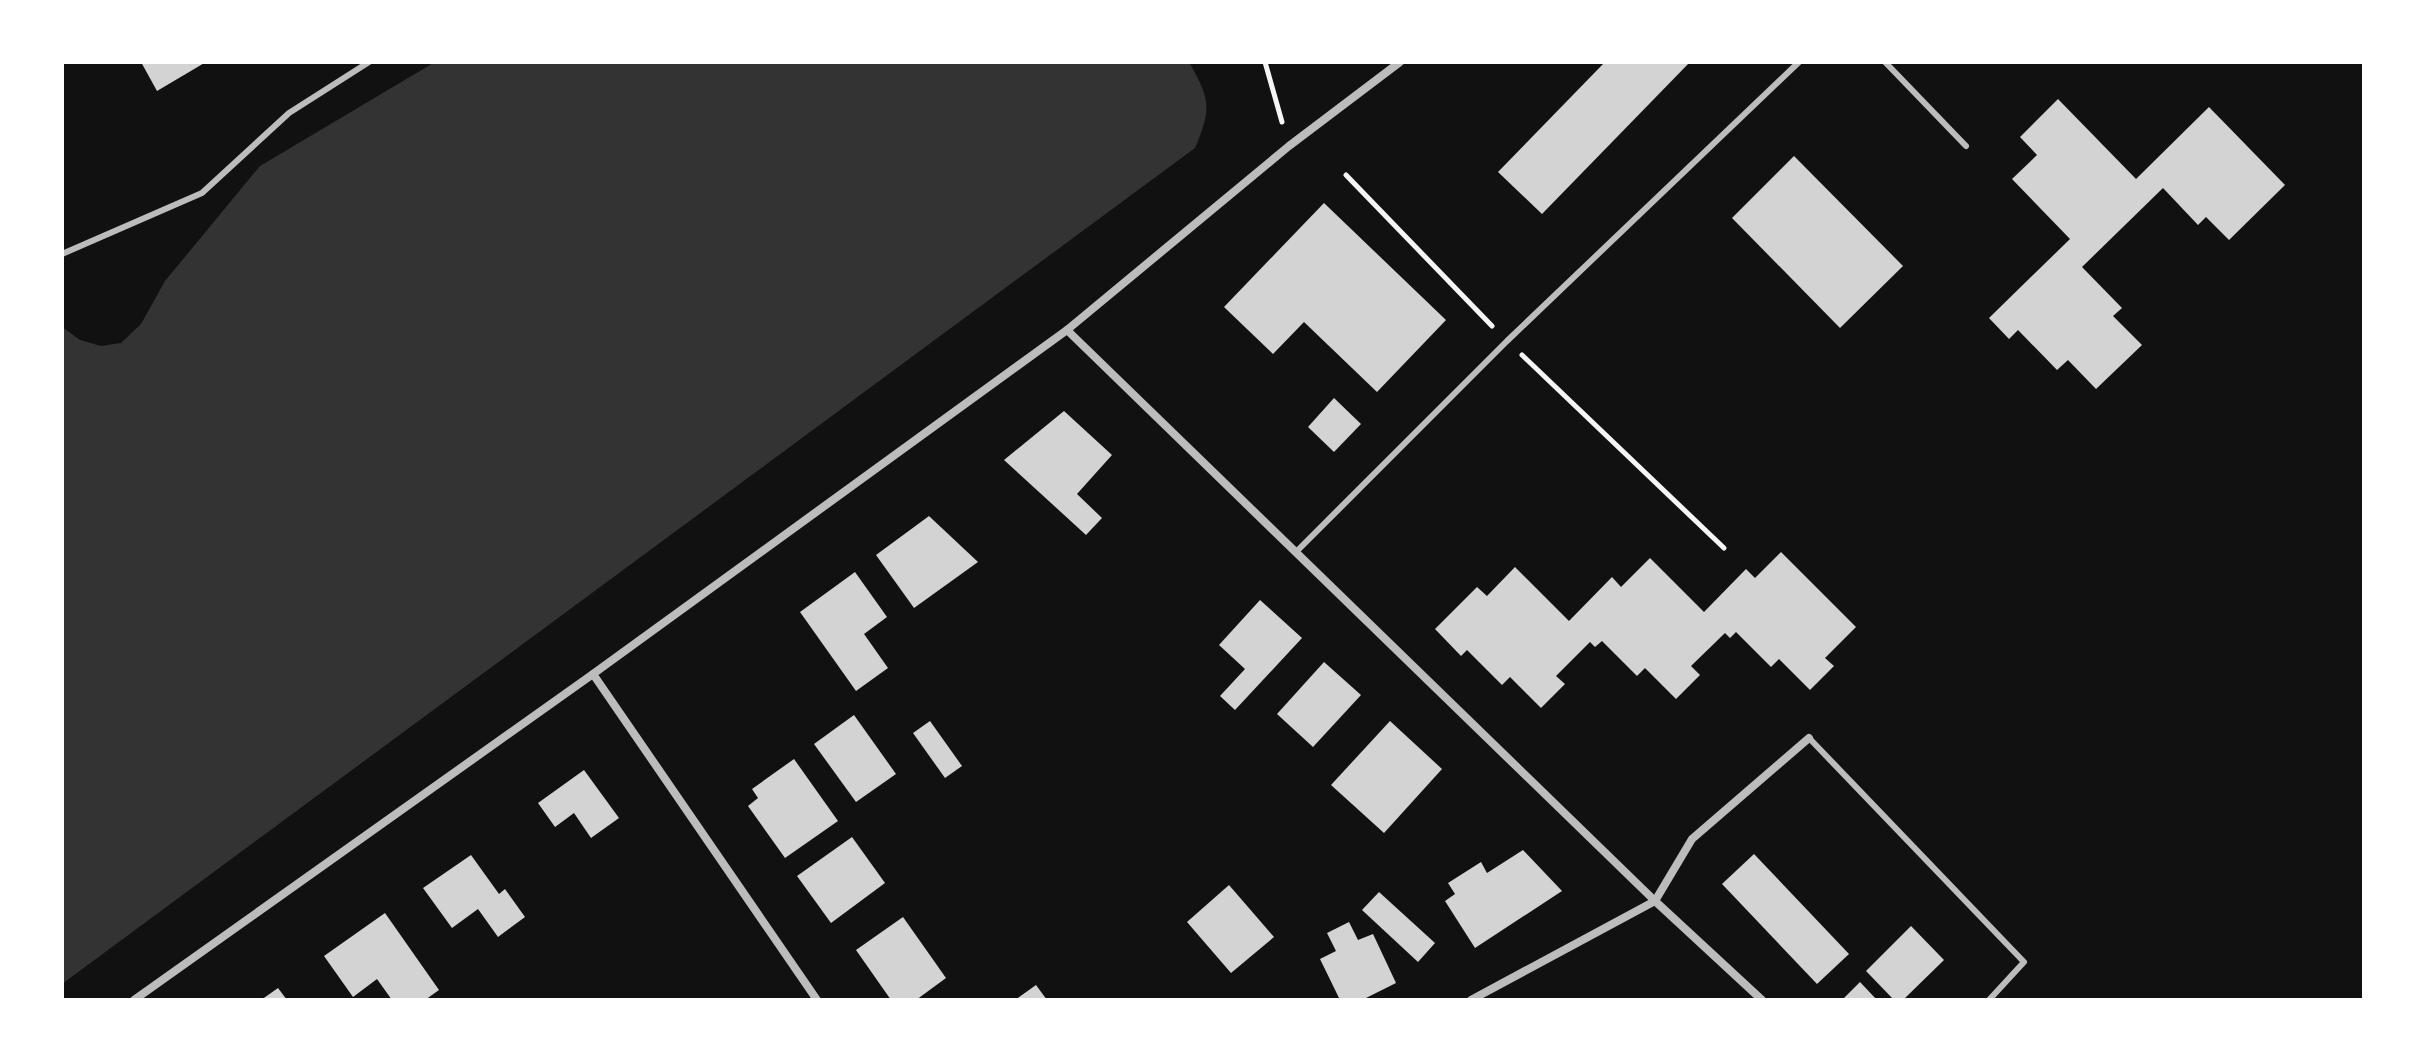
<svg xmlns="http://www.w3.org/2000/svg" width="2426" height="1062" font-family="Lato,sans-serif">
	<rect width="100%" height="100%" fill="#111"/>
	<!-- water -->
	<path fill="#333" d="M435 62H1189C1210 99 1212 108 1195 148L62 984V327L80 340 101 346 121 343 141 324 165 281 260 166Z"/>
	<!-- building -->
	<g fill="#d3d3d3">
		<polygon points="141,62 206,62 157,91"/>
		<polygon points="1605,62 1690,62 1542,214 1498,172"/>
		<polygon points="2058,99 2136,179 2209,107 2285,185 2229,240 2206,217 2198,225 2163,188 2082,267 2122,308 2113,316 2142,345 2096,389 2068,360 2057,370 2018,330 2009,339 1989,318 2070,239 2012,179 2037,155 2020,137"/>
		<polygon points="1794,156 1903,266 1840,328 1732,218"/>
		<polygon points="1324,203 1446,320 1377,392 1304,322 1273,354 1224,307"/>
		<polygon points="1334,398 1361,424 1334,452 1308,427"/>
		<polygon points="1064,411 1112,455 1077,494 1102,518 1086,535 1004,460"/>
		<polygon points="929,516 978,562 914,608 876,555"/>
		<polygon points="1781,552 1856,627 1825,658 1834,666 1810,690 1779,659 1771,667 1736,632 1730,638 1725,633 1691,666 1700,675 1676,699 1645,668 1637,676 1602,641 1595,647 1590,642 1556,676 1565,684 1541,708 1510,677 1502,685 1467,650 1461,656 1435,629 1477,587 1487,596 1515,567 1569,621 1612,577 1621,587 1650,558 1704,612 1746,569 1755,578"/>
		<polygon points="855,572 887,617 864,634 888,668 856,691 800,612"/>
		<polygon points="1260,600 1302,638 1235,710 1220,696 1245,669 1219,645"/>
		<polygon points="1324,662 1361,695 1313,747 1277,714"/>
		<polygon points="854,715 896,774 856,802 814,744"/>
		<polygon points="930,721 962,766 945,778 913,733"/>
		<polygon points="1390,721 1442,769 1384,833 1331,785"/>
		<polygon points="794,759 838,821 785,858 748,806 758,798 752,789"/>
		<polygon points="584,770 619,818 591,838 574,813 555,827 538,803"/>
		<polygon points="852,837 885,883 831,923 797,876"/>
		<polygon points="1523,850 1562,891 1475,948 1445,901 1455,894 1448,883 1481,862 1487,873"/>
		<polygon points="1754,854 1849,954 1817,984 1722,884"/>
		<polygon points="471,855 499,894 505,889 525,917 498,937 478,909 452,928 423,888"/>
		<polygon points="1229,885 1274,937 1231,973 1187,922"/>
		<polygon points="1379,892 1435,943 1418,962 1362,910"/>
		<polygon points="385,913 439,990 425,1000 392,1000 377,979 353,997 324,956"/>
		<polygon points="903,917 946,978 916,1000 891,1000 856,950"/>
		<polygon points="1349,922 1358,940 1373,934 1396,983 1362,1000 1340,1000 1320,959 1336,951 1327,933"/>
		<polygon points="1911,926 1944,960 1903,1000 1894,1000 1866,971"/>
		<polygon points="1860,982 1877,1000 1842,1000"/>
		<polygon points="1036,985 1047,1000 1015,1000"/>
		<polygon points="278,988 287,1000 261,1000"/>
	</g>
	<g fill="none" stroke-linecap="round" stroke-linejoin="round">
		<!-- path -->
		<g stroke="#f5f5f5" stroke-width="5">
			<polyline points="1265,62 1282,122"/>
			<polyline points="1346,175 1492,326"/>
			<polyline points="1522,355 1724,548"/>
		</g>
		<!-- service -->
		<g stroke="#bcbcbc" stroke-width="6">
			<polyline points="1885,62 1966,146"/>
			<polyline points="62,254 202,193 289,113 369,62"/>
			<polyline points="1297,551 1507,341 1799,62"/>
			<polyline points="1809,738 2024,962 1989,1000"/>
		</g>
		<!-- minor -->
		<g stroke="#bcbcbc" stroke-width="8">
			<polyline points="1067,330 1655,901 1762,1000"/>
			<polyline points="593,674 817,1000"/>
			<polyline points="134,1000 593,674 1067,330 1289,146 1400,62"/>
			<polyline points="1471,1000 1655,901 1692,839 1809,738"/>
		</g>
	</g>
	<!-- border -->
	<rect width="2426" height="1062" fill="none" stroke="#ffffff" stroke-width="128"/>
</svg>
